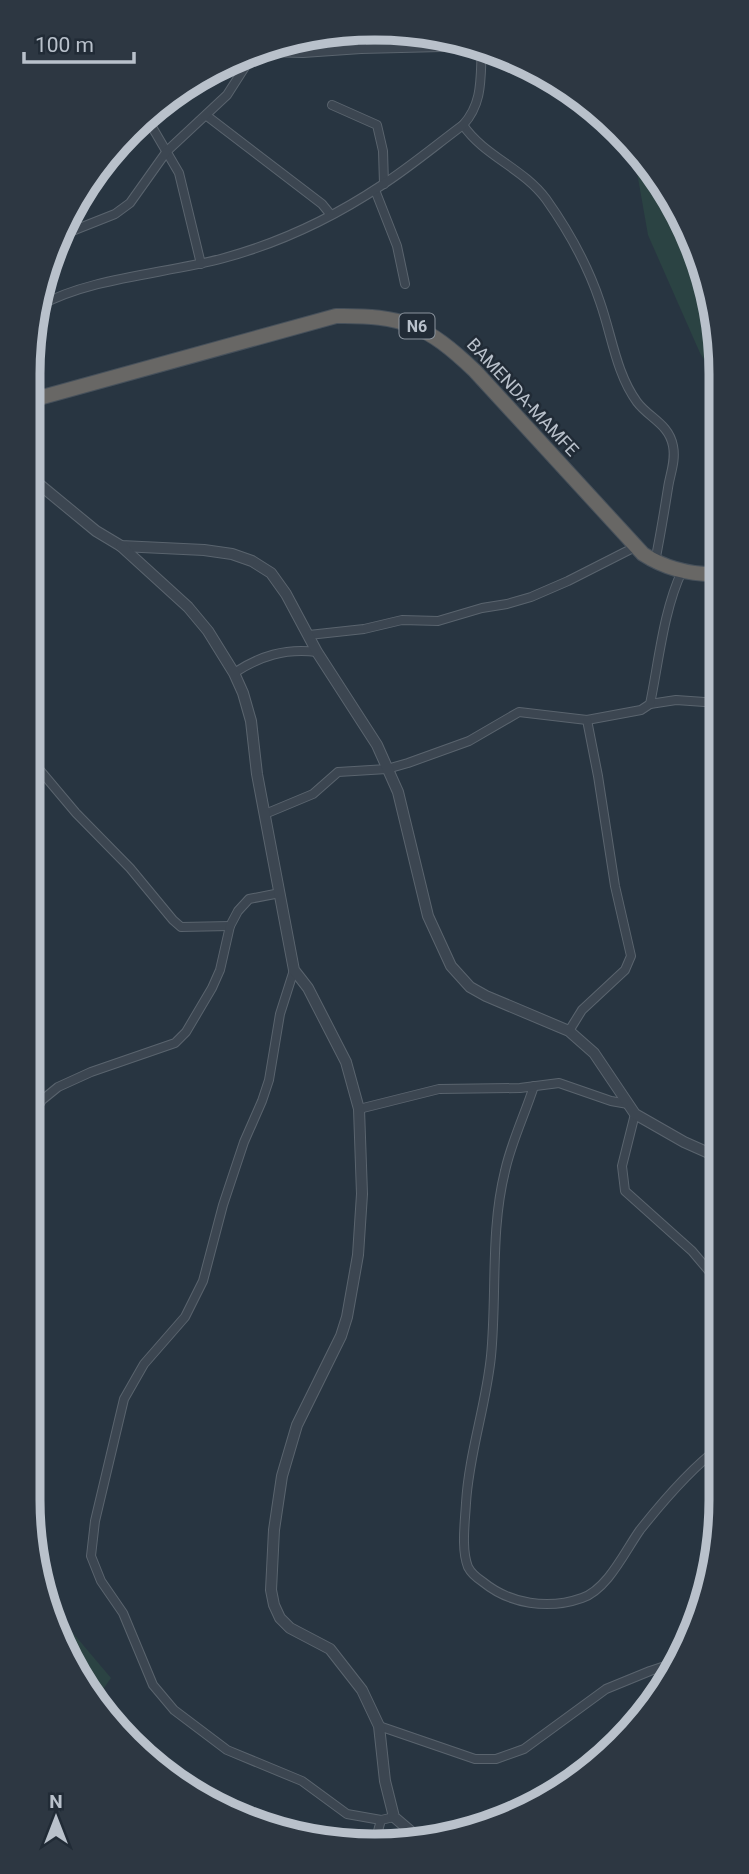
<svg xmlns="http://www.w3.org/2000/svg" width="749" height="1874" font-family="Roboto,sans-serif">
	<rect width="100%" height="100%" fill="#283541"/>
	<!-- green -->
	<g fill="#2b4343">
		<polygon points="632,144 685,222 718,329 718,377 715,377 700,353 648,235"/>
		<polygon points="45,1600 111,1678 97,1698 47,1611"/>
	</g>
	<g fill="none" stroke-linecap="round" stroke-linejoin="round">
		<!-- minor casing -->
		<g stroke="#5a646e" stroke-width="10">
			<g id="minor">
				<polyline points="361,49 365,31"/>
				<polyline points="266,52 303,53 361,49 481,46"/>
				<polyline points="332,105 377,125 383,151 384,184"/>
				<polyline points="207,116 322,204 331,215"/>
				<polyline points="148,120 179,173 201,264"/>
				<path d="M463 125C484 156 523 168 546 199 568 230 588 266 600 302 612 336 616 373 637 402 649 418 669 424 673 446 676 461 670 474 668 488 664 513 660 537 655 562"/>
				<polyline points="375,190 397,246 405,284"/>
				<polyline points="62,235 115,214 130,203 167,151 227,95 252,56"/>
				<polyline points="45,274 47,302"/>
				<path d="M39 306C92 277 165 274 224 258 279 243 334 217 382 185 410 167 436 145 463 125 484 102 480 76 482 46"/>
				<polyline points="309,635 364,629 402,620 438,621 482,608 507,604 531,597 568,581 635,547"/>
				<path d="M234 673C260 656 285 648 317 652"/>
				<polyline points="650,704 676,700 719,703"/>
				<polyline points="28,756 76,813 130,868 173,920 181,927 230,926"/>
				<path d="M265 814 313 794 338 772 387 769 408 763 469 741 519 712 587 720 641 710 650 704C659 661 663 612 682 571"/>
				<polyline points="294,970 280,1014 269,1080 262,1101 244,1142 223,1205 203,1281 185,1317 144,1364 124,1399 95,1521 91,1556 101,1581 123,1613 153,1685 174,1710 227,1750 302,1781 347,1814 381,1820"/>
				<polyline points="569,1031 582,1010 625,970 631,956 615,886 598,776 587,720"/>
				<path d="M534 1086C525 1114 511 1143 505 1171 490 1231 497 1295 491 1356 486 1406 469 1453 466 1503 465 1522 461 1549 468 1567 471 1573 477 1578 483 1582 510 1604 548 1610 582 1598 608 1589 625 1551 640 1530 663 1501 691 1468 721 1446"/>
				<polyline points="359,1109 439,1089 520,1088 559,1083 611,1101 628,1104"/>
				<polyline points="635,1114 622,1166 625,1191 692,1251 720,1284"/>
				<polyline points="28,1124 42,1100 58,1087 91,1072 175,1043 186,1032 212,988 220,970 230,926 238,911 249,899 280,893"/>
				<polyline points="379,1726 475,1759 496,1759 524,1749 606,1689 650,1671 674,1663"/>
				<polyline points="375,1842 381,1820 394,1817"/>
			</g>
		</g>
		<!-- tertiary casing -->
		<g stroke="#5a646e" stroke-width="12">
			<g id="tertiary">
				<polyline points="28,475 96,531 121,546 204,550 232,554 252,561 271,573 286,594 317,652 377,745 398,792 428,916 451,966 470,987 486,996 569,1031 594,1053 635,1114 684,1142 720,1158"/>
				<polyline points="121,546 188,607 208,631 234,673 243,693 251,721 257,774 294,970 308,988 346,1062 359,1109 362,1194 358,1255 347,1317 341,1336 297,1425 282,1476 274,1530 271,1590 274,1605 280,1618 290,1628 330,1649 362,1690 379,1726 385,1781 394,1817 421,1840"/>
			</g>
		</g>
		<!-- trunk casing -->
		<g stroke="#47515b" stroke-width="16">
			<path id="trunk" d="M28 401 336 316C403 315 427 325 475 371L643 554C666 569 692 575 719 574"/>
		</g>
		<!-- minor -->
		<use href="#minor" stroke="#3c4651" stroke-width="8"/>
		<!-- tertiary -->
		<use href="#tertiary" stroke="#3c4651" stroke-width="10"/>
		<!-- trunk -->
		<use href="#trunk" stroke="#686765" stroke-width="14"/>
	</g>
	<g text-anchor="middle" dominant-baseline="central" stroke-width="5" stroke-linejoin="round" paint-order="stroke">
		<!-- shield labels -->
		<rect fill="#212b36" stroke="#8b949e" stroke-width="2" x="399.5" y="313.5" width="35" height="25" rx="5"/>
		<g font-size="16" font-weight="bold" fill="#b9c1cb">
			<text x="417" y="326">N6</text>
		</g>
		<!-- street labels -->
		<g font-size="18" fill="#b9c1cb" stroke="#212b36">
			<text transform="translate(523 397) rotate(47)">BAMENDA-MAMFE</text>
		</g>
	</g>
	<!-- crop -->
	<path d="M0 0H749V1874H0ZM374 40H375A334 334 0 0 1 709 374V1500A334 334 0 0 1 375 1834H374A334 334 0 0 1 40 1500V374A334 334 0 0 1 374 40Z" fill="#2d3742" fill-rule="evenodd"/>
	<path fill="none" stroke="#b9c1cb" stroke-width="9" d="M374 40H375A334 334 0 0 1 709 374V1500A334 334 0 0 1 375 1834H374A334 334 0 0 1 40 1500V374A334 334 0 0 1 374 40Z"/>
	<!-- north arrow -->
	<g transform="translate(56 1818)" stroke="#212b36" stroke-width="5" paint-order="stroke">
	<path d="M0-5L12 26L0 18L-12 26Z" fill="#b9c1cb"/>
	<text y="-10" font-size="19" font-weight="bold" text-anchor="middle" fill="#b9c1cb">N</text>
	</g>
	<!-- scale -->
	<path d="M24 52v10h110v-10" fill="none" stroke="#b9c1cb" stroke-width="3.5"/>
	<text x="35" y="52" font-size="21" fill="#b9c1cb" stroke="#212b36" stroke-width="5" paint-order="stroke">100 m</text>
</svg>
